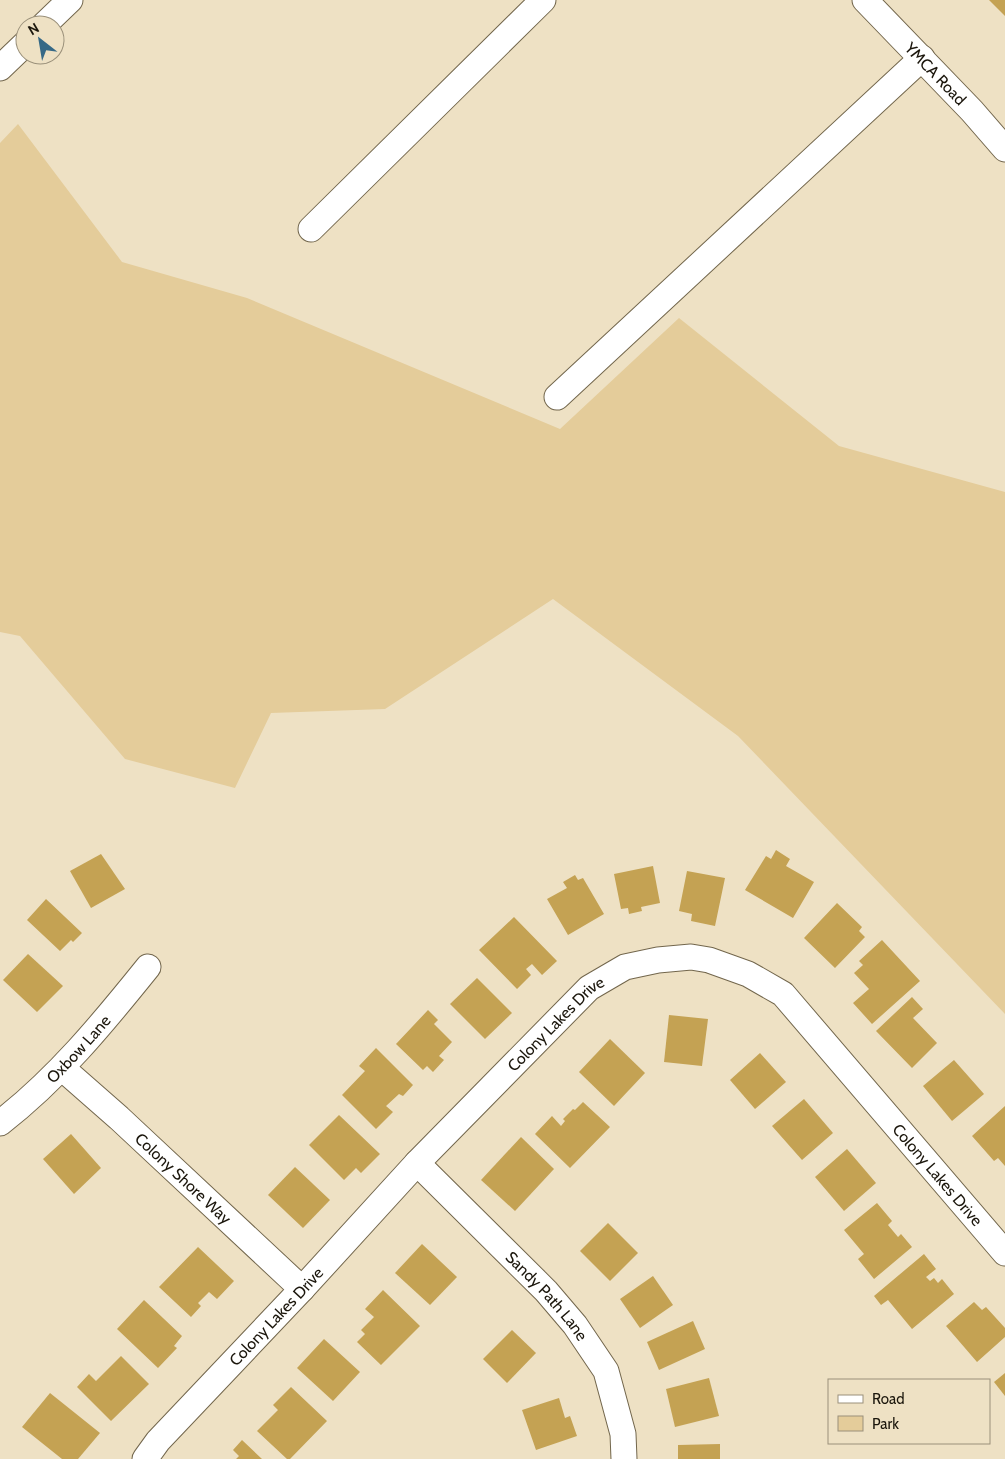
<svg xmlns="http://www.w3.org/2000/svg" width="1005" height="1459" font-family="Cabin,sans-serif">
	<rect width="100%" height="100%" fill="#eee1c4"/>
	<!-- green -->
	<polygon fill="#e4cc9a" points="18,124 122,262 247,298 560,429 679,318 839,446 1005,492 1005,1014 738,736 553,599 385,709 271,713 235,788 125,759 20,636 0,632 0,143"/>
	<!-- building -->
	<g fill="#c4a253">
		<polygon points="989,0 1005,0 1005,16"/>
		<polygon points="776,850 790,859 786,866 814,882 793,918 745,890 766,856 771,859"/>
		<polygon points="101,854 125,889 91,908 70,871"/>
		<polygon points="653,866 660,903 641,907 642,911 629,914 628,908 621,909 614,874"/>
		<polygon points="687,871 725,878 715,926 691,921 692,914 679,911"/>
		<polygon points="575,875 578,880 583,878 604,914 568,935 547,899 567,888 563,882"/>
		<polygon points="46,899 82,933 73,942 71,940 60,951 27,920"/>
		<polygon points="837,903 862,927 859,931 865,937 835,968 804,938"/>
		<polygon points="514,917 557,961 542,975 532,964 526,969 531,975 517,989 479,950"/>
		<polygon points="882,940 920,981 872,1024 853,1003 869,989 854,973 863,965 859,961"/>
		<polygon points="28,954 63,986 37,1012 3,980"/>
		<polygon points="477,978 512,1013 485,1039 450,1004"/>
		<polygon points="912,997 923,1009 913,1018 937,1043 912,1068 876,1031"/>
		<polygon points="428,1010 438,1020 434,1024 452,1042 439,1056 444,1060 433,1072 427,1066 423,1070 396,1044"/>
		<polygon points="669,1015 708,1019 702,1066 664,1062"/>
		<polygon points="610,1039 645,1073 614,1106 579,1072"/>
		<polygon points="376,1048 413,1085 403,1096 399,1094 386,1106 393,1112 376,1129 342,1095 365,1071 359,1066"/>
		<polygon points="760,1053 786,1082 755,1109 730,1080"/>
		<polygon points="954,1060 984,1094 952,1121 923,1086"/>
		<polygon points="804,1099 833,1133 802,1160 772,1126"/>
		<polygon points="583,1102 610,1127 570,1168 535,1134 552,1116 561,1126 565,1121 563,1119 573,1109 575,1110"/>
		<polygon points="1005,1106 1005,1166 998,1158 994,1161 972,1136"/>
		<polygon points="339,1115 380,1154 361,1173 356,1168 344,1180 309,1145"/>
		<polygon points="71,1134 101,1168 74,1194 43,1159"/>
		<polygon points="521,1137 554,1169 515,1211 481,1180"/>
		<polygon points="847,1149 876,1183 844,1211 815,1177"/>
		<polygon points="295,1167 330,1200 303,1228 268,1195"/>
		<polygon points="877,1203 892,1221 888,1225 898,1237 901,1234 912,1247 874,1279 858,1259 864,1254 844,1230"/>
		<polygon points="608,1223 638,1253 610,1281 580,1251"/>
		<polygon points="422,1244 457,1277 430,1305 395,1273"/>
		<polygon points="198,1247 234,1281 217,1299 209,1292 198,1303 201,1306 191,1317 159,1287"/>
		<polygon points="924,1254 936,1269 926,1277 930,1281 934,1278 938,1283 942,1279 954,1294 912,1329 888,1300 881,1305 874,1296"/>
		<polygon points="653,1276 673,1305 640,1328 620,1299"/>
		<polygon points="383,1290 420,1326 381,1365 357,1342 365,1334 361,1330 374,1317 365,1309"/>
		<polygon points="144,1300 182,1336 174,1346 177,1348 158,1368 117,1329"/>
		<polygon points="974,1302 982,1310 986,1307 1005,1328 1005,1337 977,1362 946,1326"/>
		<polygon points="693,1321 705,1349 659,1370 647,1342"/>
		<polygon points="512,1330 536,1353 507,1383 483,1359"/>
		<polygon points="324,1339 360,1372 333,1401 297,1368"/>
		<polygon points="121,1356 149,1384 111,1421 77,1387 89,1374 96,1381"/>
		<polygon points="1005,1373 1005,1396 994,1382"/>
		<polygon points="709,1378 719,1416 675,1427 666,1389"/>
		<polygon points="291,1387 327,1421 290,1459 287,1459 257,1431 278,1410 273,1405"/>
		<polygon points="50,1393 100,1433 78,1459 62,1459 22,1427"/>
		<polygon points="559,1398 565,1418 570,1416 577,1436 536,1450 522,1410"/>
		<polygon points="242,1440 262,1459 236,1459 239,1456 233,1450"/>
		<polygon points="720,1444 720,1459 678,1459 678,1445"/>
	</g>
	<g fill="none" stroke-linecap="round" stroke-linejoin="round">
		<!-- minor casing -->
		<g stroke="#72664c" stroke-width="27">
			<g id="minor">
				<path id="s1" d="M865 0 972 111 1005 149"/>
				<polyline points="44,25 70,0"/>
				<polyline points="0,68 25,44"/>
				<polyline points="311,229 543,0"/>
				<polyline points="557,397 922,58"/>
				<path id="s2" d="M62 1068 119 1118 302 1289"/>
				<path id="s3" d="M0 1123C57 1079 103 1023 148 967"/>
				<path id="s4" d="M417 1163 546 1291 575 1325 606 1371 623 1434 624 1459"/>
				<path id="s5" d="M145 1459 158 1441 302 1289 417 1163 589 988 625 967 658 960 691 957 709 960 748 974 783 994 1005 1253"/>
			</g>
		</g>
		<!-- minor -->
		<use href="#minor" stroke="#fff" stroke-width="25"/>
	</g>
	<g text-anchor="middle" dominant-baseline="central" stroke-width="5" stroke-linejoin="round" paint-order="stroke">
		<!-- street labels -->
		<g font-size="16" fill="#1b160c" stroke="#eee1c4">
			<text stroke="none"><textPath href="#s1" startOffset="102">YMCA Road</textPath></text>
			<text stroke="none"><textPath href="#s5" startOffset="599">Colony Lakes Drive</textPath></text>
			<text stroke="none"><textPath href="#s3" startOffset="108">Oxbow Lane</textPath></text>
			<text stroke="none"><textPath href="#s5" startOffset="1094">Colony Lakes Drive</textPath></text>
			<text stroke="none"><textPath href="#s2" startOffset="164">Colony Shore Way</textPath></text>
			<text stroke="none"><textPath href="#s4" startOffset="186">Sandy Path Lane</textPath></text>
			<text stroke="none"><textPath href="#s5" startOffset="194">Colony Lakes Drive</textPath></text>
		</g>
	</g>
	<!-- legend -->
	<rect x="828" y="1379" width="162" height="65" fill="#eee1c4" stroke="#9a907a"/>
	<rect x="838" y="1395" width="25" height="8" fill="#ffffff" stroke="#9a907a"/>
	<text x="872" y="1404" font-size="15" fill="#1b160c">Road</text>
	<rect x="838" y="1416" width="25" height="15" fill="#e4cc9a" stroke="#9a907a"/>
	<text x="872" y="1429" font-size="15" fill="#1b160c">Park</text>
	<!-- north arrow -->
	<g transform="translate(40 40) rotate(329)"><circle r="24" fill="#eee1c4" stroke="#9a907a"/>
	<path d="M0-4L9 19L0 12L-9 19Z" fill="#366986"/>
	<text y="-8" font-size="14" font-weight="bold" text-anchor="middle" fill="#1b160c">N</text>
	</g>
</svg>
